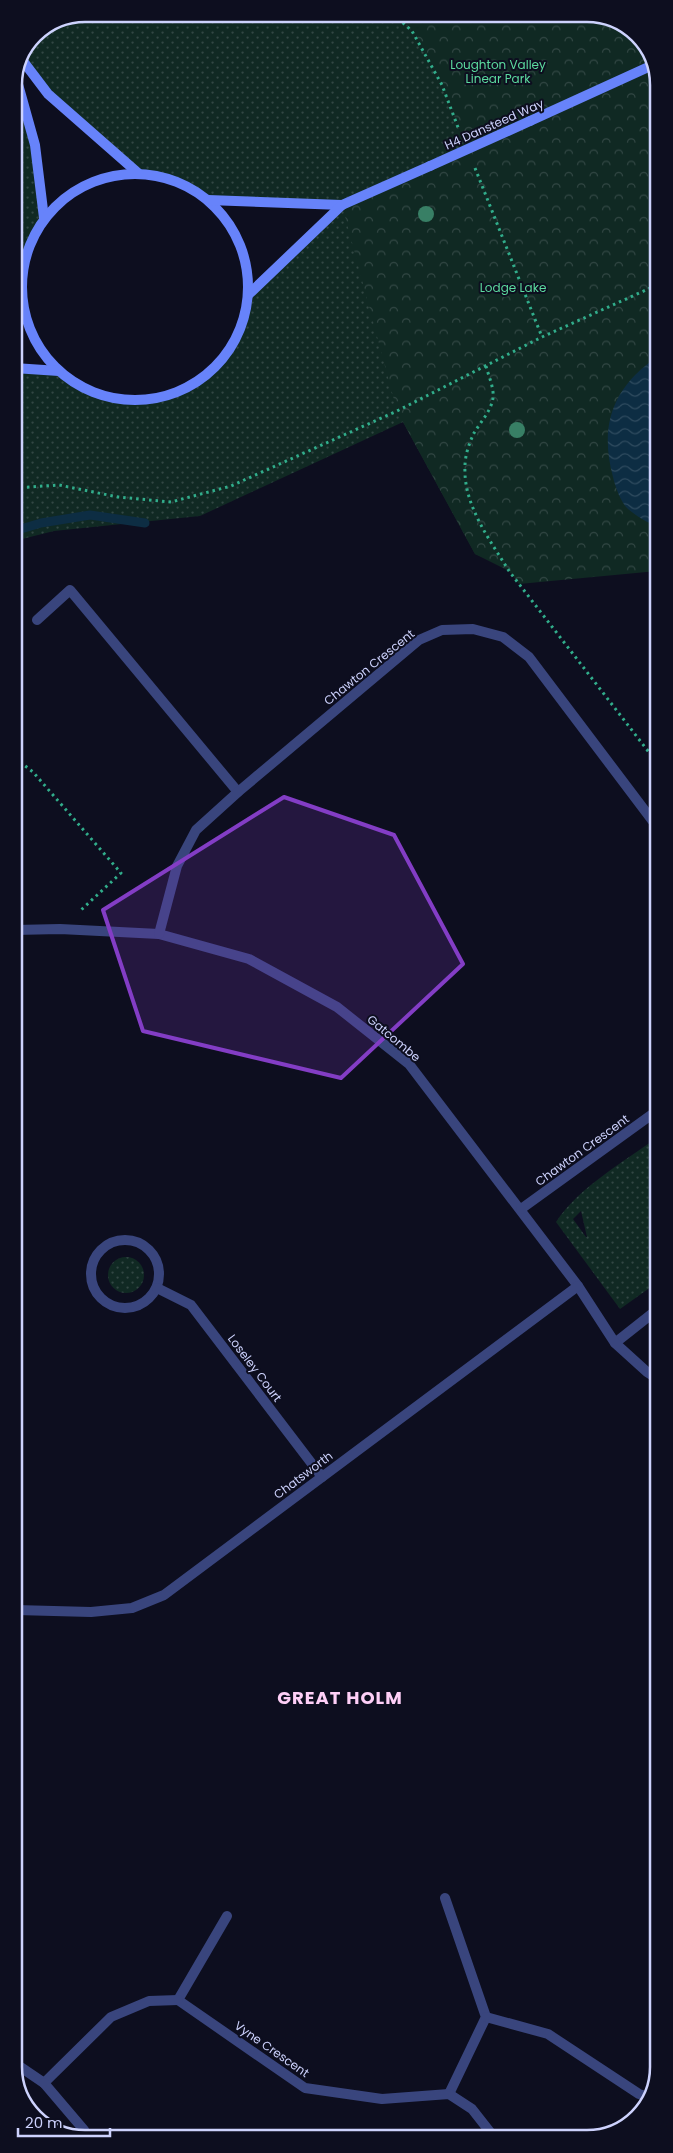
<svg xmlns="http://www.w3.org/2000/svg" width="673" height="2153" font-family="Poppins,sans-serif">
	<defs>
		<pattern id="grass-dots" width="8" height="8" patternUnits="userSpaceOnUse" patternTransform="scale(1.25)"><rect width="8" height="8" fill="#102923"/><path d="M2 2h.1M6 6h.1" fill="none" stroke="#324744" stroke-width="1.8" stroke-linecap="round"/></pattern>
		<pattern id="forest-crowns" width="20" height="18" patternUnits="userSpaceOnUse" patternTransform="scale(1.25)"><rect width="20" height="18" fill="#102923"/><path d="M2 6a3 3 0 1 1 6 0M12 15a3 3 0 1 1 6 0" fill="none" stroke="#324744"/></pattern>
		<pattern id="water-waves" width="16" height="10" patternUnits="userSpaceOnUse" patternTransform="scale(1.25)"><rect width="16" height="10" fill="#0d2d43"/><path d="M0 5q4-4 8 0t8 0" fill="none" stroke="#2f4b5f"/></pattern>
	</defs>
	<rect width="100%" height="100%" fill="#0d0e1f"/>
	<!-- grass -->
	<g fill="url(#grass-dots)" fill-rule="evenodd">
		<polygon points="85,14 393,14 412,31 442,85 467,149 657,571 507,568 475,554 403,422 200,516 54,531 14,541 14,368 59,371 85,389 106,396 140,400 166,395 200,379 234,341 248,295 341,206 208,200 175,180 138,173 48,94 23,61 35,35"/>
		<polygon points="14,81 35,145 44,218 30,241 22,267 14,279"/>
		<path d="M658 1137V1282L620 1309 556 1222C579 1187 625 1161 658 1137ZM581 1211 587 1237H586L573 1219Z"/>
		<circle cx="126" cy="1275" r="18"/>
	</g>
	<!-- forest -->
	<polygon fill="url(#forest-crowns)" points="393,14 593,14 635,31 657,67 657,571 519,584 509,571 475,554 397,411 342,205 467,149 442,85 412,31"/>
	<!-- water -->
	<path fill="url(#water-waves)" d="M657 357V527C647 522 636 516 628 509 621 503 615 486 613 477 599 425 613 387 657 357Z"/>
	<g fill="none" stroke-linecap="round" stroke-linejoin="round">
		<!-- stream -->
		<polyline stroke="#0d2d43" stroke-width="9" points="14,531 41,523 90,515 145,523"/>
		<!-- path -->
		<g stroke="#31ad8b" stroke-width="3" stroke-dasharray="2.5 4" stroke-linecap="butt">
			<polyline points="393,14 412,31 442,85 459,130"/>
			<polyline points="475,168 542,337"/>
			<path d="M486 366C488 374 492 383 493 392 495 407 481 421 474 433 469 443 465 456 465 466 463 505 490 540 509 571L658 764"/>
			<polyline points="14,488 59,485 118,497 171,502 231,486 397,411 542,337 657,285"/>
			<polyline points="15,758 33,772 121,873 81,910"/>
		</g>
		<!-- lane -->
		<polyline stroke="#39457d" stroke-width="10" points="615,1343 658,1309"/>
		<!-- street -->
		<g stroke="#39457d" stroke-width="10">
			<polyline points="37,620 70,590 238,792"/>
			<polyline points="15,930 60,929 159,934 249,959 337,1007 409,1064 578,1286 615,1343 647,1372 658,1379"/>
			<polyline points="159,934 177,866 196,830 238,792 419,640 442,630 473,629 503,637 529,657 658,828"/>
			<polyline points="521,1209 658,1110"/>
			<circle cx="125" cy="1274" r="34"/>
			<polyline points="157,1288 191,1305 322,1477"/>
			<polyline points="16,1610 91,1612 132,1608 164,1595 578,1286"/>
			<polyline points="445,1898 486,2017 449,2094"/>
			<polyline points="227,1916 178,2000 305,2088 382,2099 449,2094 472,2109 494,2137"/>
			<polyline points="486,2017 548,2034 639,2094 649,2097"/>
			<polyline points="16,2064 44,2083 111,2017 149,2001 178,2000"/>
			<polyline points="44,2083 84,2130 88,2139"/>
		</g>
		<!-- secondary -->
		<g stroke="#6783fa" stroke-width="10">
			<polyline points="23,61 48,94 138,173"/>
			<polyline points="16,77 35,145 44,218"/>
			<polyline points="530,121 655,64"/>
			<circle cx="135" cy="287" r="113"/>
			<polyline points="208,200 342,205"/>
			<polyline points="248,295 342,205 430,166"/>
			<polyline points="14,368 59,371"/>
		</g>
		<!-- secondary-bridge -->
		<polyline stroke="#6783fa" stroke-width="10" points="430,166 530,121"/>
	</g>
	<!-- trees -->
	<g fill="#387f65">
		<circle cx="426" cy="214" r="8"/>
		<circle cx="517" cy="430" r="8"/>
	</g>
	<!-- marked area -->
	<path fill="#833dc5" fill-opacity="0.2" stroke="#833dc5" stroke-width="4" stroke-linejoin="round" d="M284 797 394 835 463 964 341 1078 143 1031 103 910Z"/>
	<g text-anchor="middle" dominant-baseline="central" stroke-width="4" stroke-linejoin="round" paint-order="stroke">
		<!-- park labels -->
		<g font-size="12" fill="#5cdb9f" stroke="#0d0e1f">
			<text x="498" y="64">Loughton Valley<tspan x="498" dy="14">Linear Park</tspan></text>
			<text x="513" y="287">Lodge Lake</text>
		</g>
		<!-- street labels -->
		<g font-size="12" fill="#cdd2fd" stroke="#0d0e1f">
			<text transform="translate(494 124) rotate(-24)">H4 Dansteed Way</text>
			<text transform="translate(369 667) rotate(-39)">Chawton Crescent</text>
			<text transform="translate(394 1038) rotate(40)">Gatcombe</text>
			<text transform="translate(582 1150) rotate(-36)">Chawton Crescent</text>
			<text transform="translate(255 1368) rotate(53)">Loseley Court</text>
			<text transform="translate(303 1475) rotate(-37)">Chatsworth</text>
			<text transform="translate(272 2049) rotate(35)">Vyne Crescent</text>
		</g>
		<!-- district labels -->
		<g font-size="18" font-weight="bold" letter-spacing="1" fill="#fecff7" stroke="#0d0e1f">
			<text x="340" y="1697">GREAT HOLM</text>
		</g>
	</g>
	<!-- crop -->
	<path d="M0 0H673V2153H0ZM85 22H587A63 63 0 0 1 650 85V2067A63 63 0 0 1 587 2130H85A63 63 0 0 1 22 2067V85A63 63 0 0 1 85 22Z" fill="#0d0e1f" fill-rule="evenodd"/>
	<path fill="none" stroke="#cdd2fd" stroke-width="2.5" d="M85 22H587A63 63 0 0 1 650 85V2067A63 63 0 0 1 587 2130H85A63 63 0 0 1 22 2067V85A63 63 0 0 1 85 22Z"/>
	<!-- scale -->
	<path d="M18 2128v8h92v-8" fill="none" stroke="#cdd2fd" stroke-width="2.5"/>
	<text x="25" y="2128" font-size="15" fill="#cdd2fd" stroke="#0d0e1f" stroke-width="4" paint-order="stroke">20 m</text>
</svg>
